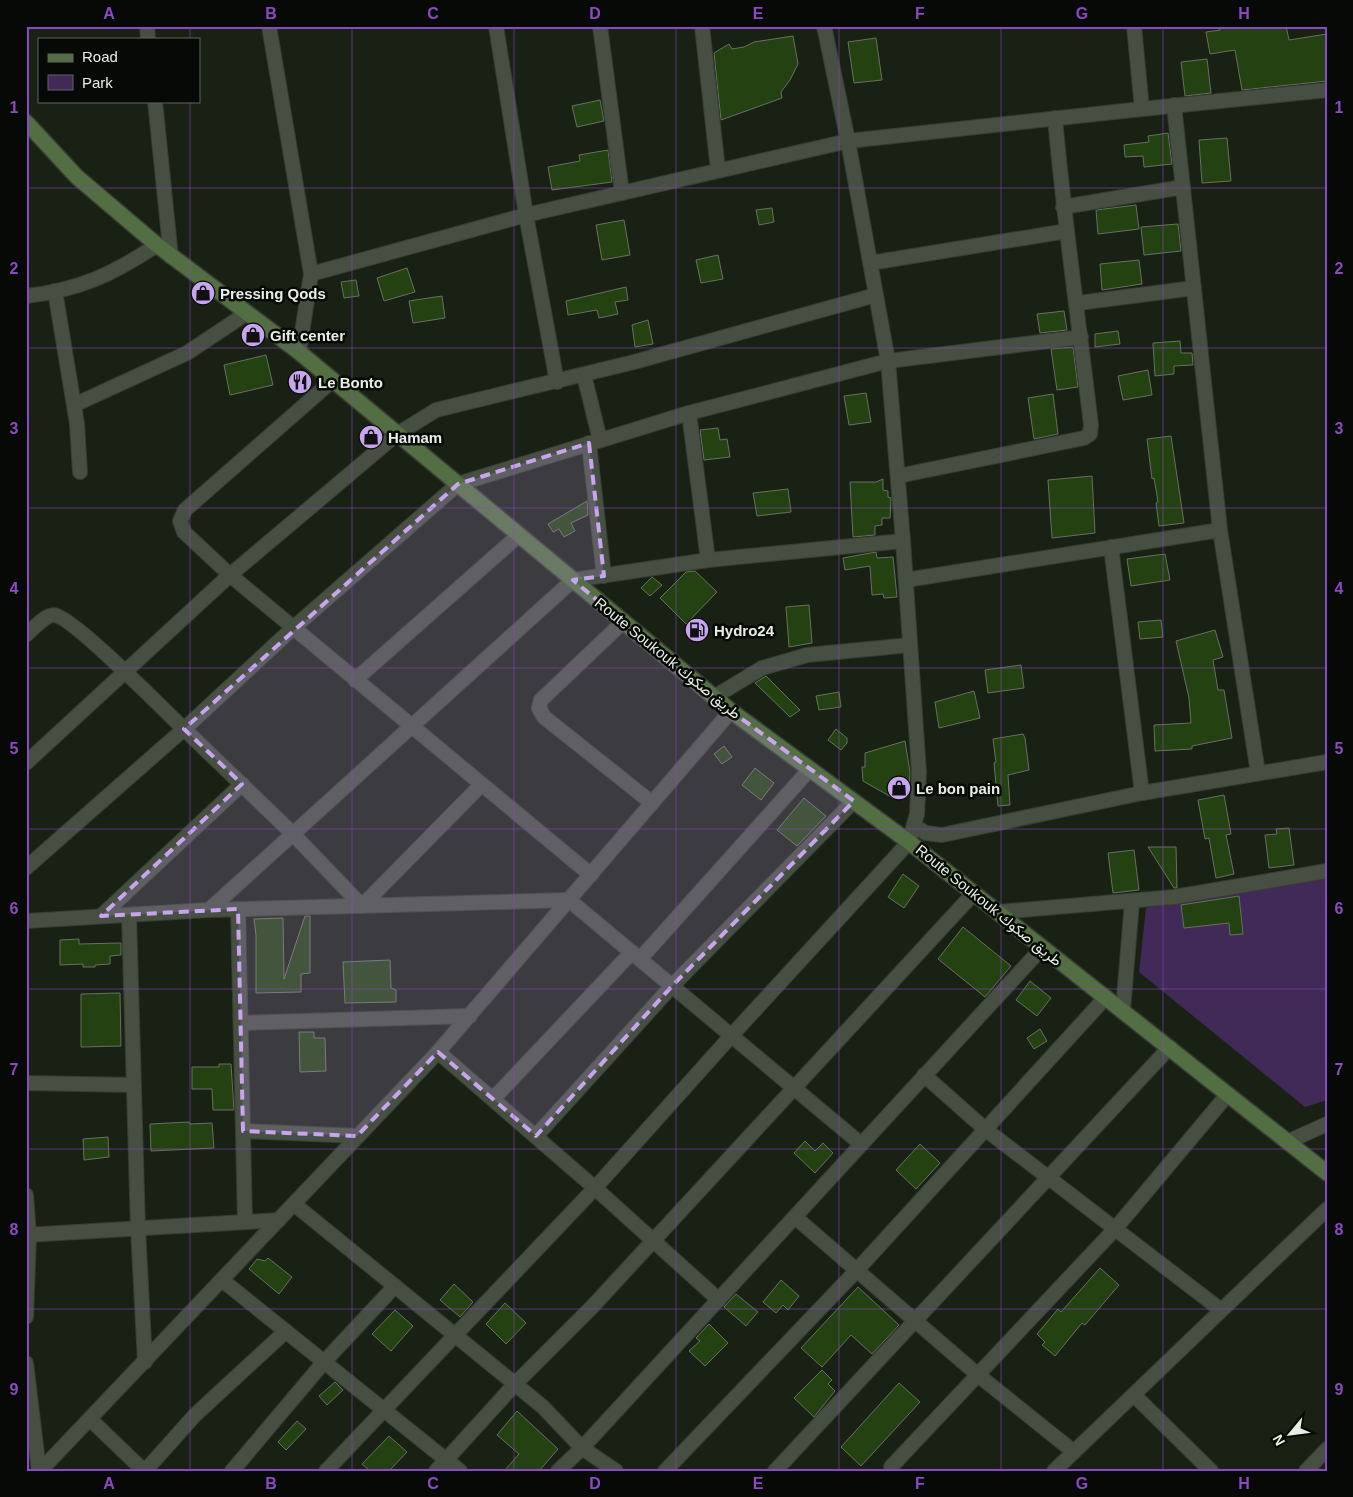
<svg xmlns="http://www.w3.org/2000/svg" width="1353" height="1497" font-family="Helvetica,Vazirmatn,sans-serif">
	<rect width="100%" height="100%" fill="#192115"/>
	<!-- green -->
	<polygon fill="#412958" points="1327,874 1327,1100 1305,1107 1139,972 1146,908"/>
	<!-- building -->
	<g fill="#244211" stroke="#677062">
		<polygon points="1219,26 1286,26 1289,40 1327,34 1327,81 1242,90 1235,50 1210,54 1206,32 1220,30"/>
		<polygon points="793,36 798,64 790,80 781,92 782,98 721,120 714,53 729,44 732,49 744,47 754,42"/>
		<polygon points="876,38 882,80 854,83 848,42"/>
		<polygon points="1207,59 1211,93 1185,96 1181,62"/>
		<polygon points="600,100 604,121 577,127 572,106"/>
		<polygon points="1168,133 1172,164 1144,167 1143,156 1125,157 1124,145 1149,142 1148,136"/>
		<polygon points="1227,138 1231,181 1202,183 1199,140"/>
		<polygon points="608,150 612,182 552,190 548,167 580,161 579,155"/>
		<polygon points="1136,205 1139,229 1098,234 1096,210"/>
		<polygon points="772,208 774,222 759,225 756,210"/>
		<polygon points="624,220 630,255 602,260 596,225"/>
		<polygon points="1178,224 1181,251 1144,255 1141,227"/>
		<polygon points="718,255 723,279 701,283 696,260"/>
		<polygon points="1139,260 1142,284 1102,290 1100,264"/>
		<polygon points="407,268 415,292 384,301 377,278"/>
		<polygon points="356,280 359,296 344,298 341,282"/>
		<polygon points="626,287 628,300 615,302 618,314 599,318 597,310 568,315 566,301"/>
		<polygon points="442,296 445,318 413,323 409,301"/>
		<polygon points="1064,311 1067,330 1040,333 1037,314"/>
		<polygon points="648,320 653,344 635,347 632,325"/>
		<polygon points="1118,331 1120,344 1095,347 1095,334"/>
		<polygon points="1180,341 1181,353 1192,353 1193,365 1174,366 1174,374 1155,376 1153,343"/>
		<polygon points="1073,347 1078,387 1057,390 1051,349"/>
		<polygon points="266,355 273,385 230,395 224,365"/>
		<polygon points="1148,370 1152,395 1123,400 1118,376"/>
		<polygon points="866,393 871,422 849,425 844,396"/>
		<polygon points="1053,394 1058,434 1034,439 1028,398"/>
		<polygon points="718,428 720,440 727,439 730,457 704,460 700,430"/>
		<polygon points="1171,436 1184,523 1159,526 1156,503 1158,502 1154,478 1152,479 1147,439"/>
		<polygon points="1092,476 1095,533 1052,538 1048,480"/>
		<polygon points="883,479 883,490 888,491 888,497 891,498 890,518 882,518 882,525 875,526 875,535 853,537 850,482 876,482"/>
		<polygon points="788,489 791,512 757,516 753,493"/>
		<polygon points="587,501 588,515 571,523 575,531 564,537 559,529 553,532 548,524"/>
		<polygon points="876,552 877,558 893,557 897,597 884,598 883,594 872,595 870,566 845,570 843,558"/>
		<polygon points="1165,554 1170,580 1131,586 1127,559"/>
		<polygon points="695,571 717,592 686,624 660,598 686,572"/>
		<polygon points="652,577 662,585 650,596 641,588"/>
		<polygon points="809,605 812,643 789,647 786,607"/>
		<polygon points="1161,620 1163,637 1140,639 1138,622"/>
		<polygon points="1215,630 1223,657 1213,660 1218,690 1224,690 1232,738 1192,746 1192,749 1155,751 1154,725 1191,723 1189,698 1176,641"/>
		<polygon points="1021,665 1024,688 988,693 985,670"/>
		<polygon points="766,676 800,710 790,717 755,683"/>
		<polygon points="974,691 980,718 939,728 935,702"/>
		<polygon points="839,692 841,707 819,710 816,696"/>
		<polygon points="836,729 847,738 847,743 841,750 828,740"/>
		<polygon points="1023,734 1025,738 1029,770 1008,775 1010,805 998,806 994,763 996,762 993,739"/>
		<polygon points="905,741 910,772 909,794 893,798 863,781 862,767 865,767 865,753"/>
		<polygon points="724,746 732,757 722,764 714,754"/>
		<polygon points="755,768 774,783 761,800 742,785"/>
		<polygon points="1224,795 1231,834 1226,835 1234,874 1216,878 1209,838 1205,839 1198,800"/>
		<polygon points="804,798 826,816 797,846 777,830"/>
		<polygon points="1289,828 1294,865 1269,868 1265,835 1277,834 1276,829"/>
		<polygon points="1148,847 1176,847 1177,888 1174,888"/>
		<polygon points="1134,850 1139,890 1113,893 1108,853"/>
		<polygon points="903,874 919,886 904,908 888,897"/>
		<polygon points="1239,896 1243,934 1230,935 1229,923 1184,928 1181,905"/>
		<polygon points="305,916 310,916 310,973 301,974 301,992 256,993 256,935 254,919 283,918 284,979"/>
		<polygon points="963,927 1011,966 985,997 938,959"/>
		<polygon points="79,939 79,944 121,943 121,955 110,956 110,964 95,965 95,967 83,967 83,964 60,965 60,940"/>
		<polygon points="390,960 391,988 396,990 396,1002 345,1003 343,962"/>
		<polygon points="1030,981 1051,998 1037,1016 1016,1000"/>
		<polygon points="120,993 121,1046 81,1047 81,994"/>
		<polygon points="1040,1029 1047,1041 1034,1049 1027,1038"/>
		<polygon points="299,1032 314,1032 314,1038 325,1038 326,1071 300,1072"/>
		<polygon points="219,1064 231,1064 234,1110 213,1110 212,1089 192,1089 192,1067 219,1067"/>
		<polygon points="189,1122 190,1124 212,1123 214,1148 151,1151 150,1124"/>
		<polygon points="108,1137 109,1157 84,1160 83,1139"/>
		<polygon points="805,1141 815,1151 823,1143 833,1153 815,1173 794,1153"/>
		<polygon points="920,1144 940,1163 916,1189 896,1170"/>
		<polygon points="268,1258 292,1277 279,1294 249,1269 257,1259 265,1261"/>
		<polygon points="1100,1268 1119,1285 1085,1325 1082,1323 1055,1356 1042,1345 1045,1342 1037,1334 1058,1309 1061,1312"/>
		<polygon points="781,1280 799,1296 788,1310 783,1305 776,1313 763,1302"/>
		<polygon points="454,1284 473,1302 460,1317 440,1300"/>
		<polygon points="858,1287 899,1325 872,1354 851,1335 822,1367 801,1348"/>
		<polygon points="736,1294 758,1312 746,1326 724,1307"/>
		<polygon points="505,1303 526,1323 506,1344 486,1324"/>
		<polygon points="395,1310 413,1326 391,1351 372,1334"/>
		<polygon points="709,1324 728,1343 705,1366 689,1351 700,1341 696,1338"/>
		<polygon points="822,1370 832,1380 828,1384 835,1391 814,1417 794,1398"/>
		<polygon points="335,1382 343,1390 327,1405 319,1396"/>
		<polygon points="899,1383 920,1402 861,1466 841,1447"/>
		<polygon points="517,1411 558,1449 539,1471 504,1471 519,1454 497,1435"/>
		<polygon points="297,1421 306,1429 286,1450 278,1442"/>
		<polygon points="389,1436 407,1452 389,1471 370,1471 362,1464"/>
	</g>
	<g fill="none" stroke-linecap="round" stroke-linejoin="round">
		<!-- street casing -->
		<g stroke="#373d34" stroke-width="16">
			<g id="street">
				<polyline points="147,26 148,39"/>
				<polyline points="269,26 311,274 299,352"/>
				<polyline points="496,26 526,215 557,382"/>
				<polyline points="600,26 622,193"/>
				<polyline points="702,26 718,170"/>
				<polyline points="155,101 171,257"/>
				<polyline points="1174,105 1220,530 1258,773"/>
				<polyline points="1142,109 1327,90"/>
				<polyline points="1063,207 1183,187"/>
				<polyline points="870,263 1067,231"/>
				<polyline points="311,274 526,215 848,141 1142,109 1134,26"/>
				<polyline points="55,291 77,424 80,472"/>
				<path d="M26 296C80 290 113 274 157 245"/>
				<polyline points="1078,303 1194,288"/>
				<polyline points="584,375 600,440"/>
				<polyline points="332,381 185,510 180,521 184,532 230,575 591,875"/>
				<polyline points="74,405 187,353 247,313"/>
				<polyline points="689,413 708,560"/>
				<polyline points="589,443 604,576"/>
				<path d="M898 476 1084 438 1090 434 1091 425C1079 323 1064 221 1055 118"/>
				<polyline points="1111,547 1142,793"/>
				<polyline points="906,580 1220,530"/>
				<polyline points="623,622 541,700 539,708 544,717 652,803"/>
				<path d="M26 635C33 629 45 615 54 615 72 616 165 711 184 729L293 628 458 484 689 413 888 361 1081 337"/>
				<polyline points="355,680 519,535"/>
				<polyline points="714,697 762,668 807,655 910,645"/>
				<polyline points="26,763 230,575 396,435 436,410 634,362 876,295"/>
				<polyline points="914,826 926,833 942,835 1142,793 1327,762"/>
				<polyline points="26,868 184,729 293,834 362,906 481,785"/>
				<polyline points="238,909 245,1222"/>
				<polyline points="209,910 573,580 708,560 903,541"/>
				<polyline points="998,912 1174,897 1327,871"/>
				<polyline points="129,915 138,1229 145,1362"/>
				<polyline points="101,916 242,784"/>
				<polyline points="26,921 209,910 569,900 861,1144"/>
				<polyline points="640,959 810,769"/>
				<polyline points="1123,1010 1132,902"/>
				<polyline points="241,1023 470,1016"/>
				<polyline points="438,1052 595,1188 732,1035 909,842 917,814 919,772 903,541 888,361 848,141 824,26"/>
				<polyline points="924,1075 985,1129 1221,1310"/>
				<polyline points="26,1083 134,1085"/>
				<polyline points="493,1099 632,952"/>
				<polyline points="243,1131 357,1136"/>
				<polyline points="536,1136 673,985 854,801"/>
				<polyline points="1287,1142 1327,1124"/>
				<polyline points="26,1195 29,1235 26,1317"/>
				<polyline points="294,1204 515,1384 543,1407 582,1448 616,1471"/>
				<polyline points="795,1217 978,1375 1074,1452"/>
				<polyline points="26,1235 279,1220"/>
				<polyline points="222,1280 460,1471"/>
				<polyline points="26,1363 39,1471"/>
				<polyline points="1134,1395 1211,1471"/>
				<polyline points="91,1420 144,1471"/>
				<polyline points="891,1467 1115,1229 1228,1094"/>
				<polyline points="40,1471 438,1052 731,711"/>
				<polyline points="145,1471 195,1415 286,1331"/>
				<polyline points="232,1471 324,1362 395,1286"/>
				<polyline points="326,1471 595,1188 719,1300"/>
				<polyline points="436,1471 515,1384 592,1307 974,893"/>
				<polyline points="558,1471 582,1448 1042,948"/>
				<polyline points="665,1471 858,1269 1106,997"/>
				<polyline points="775,1471 1170,1047"/>
				<polyline points="1054,1471 1327,1209"/>
				<polyline points="1306,1471 1327,1449"/>
			</g>
		</g>
		<!-- secondary casing -->
		<g stroke="#373d34" stroke-width="18">
			<polyline id="secondary" points="26,122 77,177 157,245 299,352 731,711 909,842 1327,1173"/>
		</g>
		<!-- street -->
		<use href="#street" stroke="#464f41" stroke-width="14"/>
		<!-- secondary -->
		<use href="#secondary" stroke="#536e42" stroke-width="15"/>
	</g>
	<!-- marked area -->
	<path fill="#c8a5ef" fill-opacity="0.2" stroke="#c8a5ef" stroke-width="4" stroke-dasharray="10 6" stroke-linejoin="round" d="M589 443 604 576 573 580 731 711 854 801 673 985 536 1136 438 1052 357 1136 243 1131 238 909 101 916 242 784 184 729 458 484Z"/>
	<!-- grid -->
	<path fill="none" stroke="#8b49c5" stroke-width="1" stroke-opacity="0.55" d="M190 26V39M352 26V1471M514 26V1471M676 26V1471M839 26V1471M1001 26V1471M1163 26V1471M190 101V1471M26 188H1327M26 348H1327M26 508H1327M26 668H1327M26 829H1327M26 989H1327M26 1149H1327M26 1309H1327"/>
	<!-- icons -->
	<defs>
		<g id="shop-disc" transform="scale(1.25)"><circle r="9.5" fill="#c8a5ef" stroke="#060905"/><path d="M-5-2.5h2.3a2.7 3.5 0 0 1 5.4 0H5L5.5 6h-11ZM-1.5-2.5h3a1.5 2.3 0 0 0-3 0Z" fill="#111"/></g>
		<g id="restaurant-disc" transform="scale(1.25)"><circle r="9.5" fill="#c8a5ef" stroke="#060905"/><path d="M-5-6h1v4h1v-4h1v4h1v-4h1v5L-1.5 .5V6h-2V.5L-5-1ZM5-6V6H3V1.5H1.5Q1.5-4 5-6Z" fill="#111"/></g>
		<g id="fuel-disc" transform="scale(1.25)"><circle r="9.5" fill="#c8a5ef" stroke="#060905"/><path d="M-5.5-6h7V0h2V4h1.3V-2.5L3-4.5l.8-.8L6-3V5H2.5V1h-1V6h-7ZM-4.2-4.7v3.2H.2V-4.7Z" fill="#111"/></g>
	</defs>
	<g fill-rule="evenodd">
		<use href="#shop-disc" x="203" y="293"/>
		<use href="#shop-disc" x="253" y="335"/>
		<use href="#restaurant-disc" x="300" y="382"/>
		<use href="#shop-disc" x="371" y="437"/>
		<use href="#fuel-disc" x="697" y="630"/>
		<use href="#shop-disc" x="899" y="788"/>
	</g>
	<g text-anchor="middle" dominant-baseline="central" stroke-width="5" stroke-linejoin="round" paint-order="stroke">
		<!-- poi labels -->
		<g font-size="15" font-weight="bold" fill="#e8eee6" stroke="#060905" text-anchor="start">
			<text x="220" y="293">Pressing Qods</text>
			<text x="270" y="335">Gift center</text>
			<text x="318" y="382">Le Bonto</text>
			<text x="388" y="437">Hamam</text>
			<text x="714" y="630">Hydro24</text>
			<text x="916" y="788">Le bon pain</text>
		</g>
		<!-- street labels -->
		<g font-size="15" fill="#e8eee6" stroke="#060905">
			<text transform="translate(668 658) rotate(39)">Route Soukouk طريق صكوك</text>
			<text transform="translate(989 905) rotate(39)">Route Soukouk طريق صكوك</text>
		</g>
	</g>
	<!-- border -->
	<rect width="1353" height="1497" fill="none" stroke="#060905" stroke-width="55"/>
	<!-- legend -->
	<rect x="38" y="38" width="162" height="65" fill="#060905" stroke="#60655f"/>
	<rect x="48" y="54" width="25" height="8" fill="#536e42" stroke="#60655f"/>
	<text x="82" y="62" font-size="15" fill="#e8eee6">Road</text>
	<rect x="48" y="75" width="25" height="15" fill="#412958" stroke="#60655f"/>
	<text x="82" y="88" font-size="15" fill="#e8eee6">Park</text>
	<!-- north arrow -->
	<g transform="translate(1290 1434) rotate(241)" stroke="#060905" stroke-width="4" paint-order="stroke">
	<path d="M0-4L9 19L0 12L-9 19Z" fill="#e8eee6"/>
	<text y="-8" font-size="14" font-weight="bold" text-anchor="middle" fill="#e8eee6">N</text>
	</g>
	<rect x="28" y="28" width="1298" height="1442" fill="none" stroke="#8b49c5" stroke-width="2"/>
	<g font-size="16" text-anchor="middle" font-weight="bold" fill="#8b49c5">
		<text x="109" y="19">A</text>
		<text x="271" y="19">B</text>
		<text x="433" y="19">C</text>
		<text x="595" y="19">D</text>
		<text x="758" y="19">E</text>
		<text x="920" y="19">F</text>
		<text x="1082" y="19">G</text>
		<text x="1244" y="19">H</text>
		<text x="14" y="113">1</text>
		<text x="1339" y="113">1</text>
		<text x="14" y="274">2</text>
		<text x="1339" y="274">2</text>
		<text x="14" y="434">3</text>
		<text x="1339" y="434">3</text>
		<text x="14" y="594">4</text>
		<text x="1339" y="594">4</text>
		<text x="14" y="754">5</text>
		<text x="1339" y="754">5</text>
		<text x="14" y="914">6</text>
		<text x="1339" y="914">6</text>
		<text x="14" y="1075">7</text>
		<text x="1339" y="1075">7</text>
		<text x="14" y="1235">8</text>
		<text x="1339" y="1235">8</text>
		<text x="14" y="1395">9</text>
		<text x="1339" y="1395">9</text>
		<text x="109" y="1489">A</text>
		<text x="271" y="1489">B</text>
		<text x="433" y="1489">C</text>
		<text x="595" y="1489">D</text>
		<text x="758" y="1489">E</text>
		<text x="920" y="1489">F</text>
		<text x="1082" y="1489">G</text>
		<text x="1244" y="1489">H</text>
	</g>
</svg>
